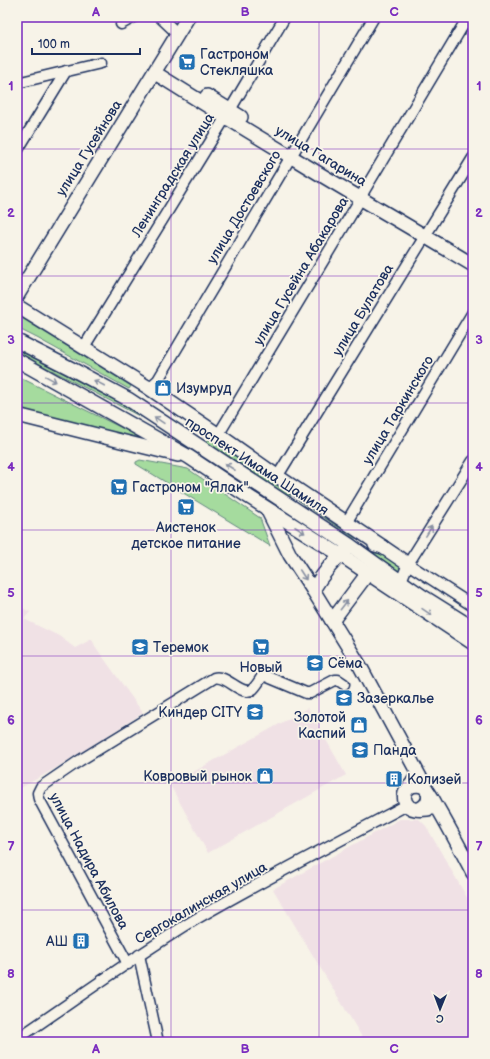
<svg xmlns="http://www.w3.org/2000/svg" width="490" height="1059" font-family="'Balsamiq Sans',sans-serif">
	<rect width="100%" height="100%" fill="#f7f3e8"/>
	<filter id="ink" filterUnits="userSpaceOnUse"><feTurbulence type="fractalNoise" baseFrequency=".025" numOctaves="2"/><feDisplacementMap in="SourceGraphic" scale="8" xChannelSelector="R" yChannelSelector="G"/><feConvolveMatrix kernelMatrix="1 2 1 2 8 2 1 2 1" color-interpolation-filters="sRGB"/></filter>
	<g filter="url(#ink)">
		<!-- built -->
		<g fill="#f0e1e5">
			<polygon points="17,605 30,612 24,619 59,636 75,648 92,639 95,646 143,713 54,769 17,790"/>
			<polygon points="308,708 346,775 208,853 170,785"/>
			<polygon points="400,819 419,819 426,826 473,908 473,1042 365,1042 273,889"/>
		</g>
		<!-- green -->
		<g fill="#a5db9e" stroke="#60857e">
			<polygon points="17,315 131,386 129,389 37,338 17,328"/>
			<polygon points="17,349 120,403 141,417 17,352"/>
			<polygon points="17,376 140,437 140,439 17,408"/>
			<polygon points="214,439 286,487 291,497 203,441"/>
			<polygon points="140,460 188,469 260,518 270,546 136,464 136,462"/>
			<polygon points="295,493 362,539 354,538 298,500"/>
			<polygon points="363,549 382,552 399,562 402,570 399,574"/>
		</g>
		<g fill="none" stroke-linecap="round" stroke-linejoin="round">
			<!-- minor casing -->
			<g stroke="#1b2f5e" stroke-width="13">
				<g id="minor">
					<polyline points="160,17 178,34"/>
					<polyline points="121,24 134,17"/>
					<polyline points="17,83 101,63"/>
					<polyline points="17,151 66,71"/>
					<polyline points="84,347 230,110 285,17"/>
					<polyline points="149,388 158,380 374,17"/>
					<polyline points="217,434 220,432 361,198 364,191 468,17"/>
					<polyline points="277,477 473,158"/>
					<polyline points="346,523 473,312"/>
					<polyline points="408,564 473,606"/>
					<polyline points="401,581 408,564 473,461"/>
					<polyline points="139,955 158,1042"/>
					<path d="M128 964 39 799 38 793 41 787 79 761 214 678C227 674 242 698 253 689 257 685 260 680 263 675L306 693H310L335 680H338L344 684"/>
					<path d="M17 1039C76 999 135 956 196 919 265 879 337 842 407 805"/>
				</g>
			</g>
			<!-- major casing -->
			<g stroke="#1b2f5e" stroke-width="16">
				<g id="major">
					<path d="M155 73C200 101 244 129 290 156 350 193 412 228 473 265"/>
					<polyline points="207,96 241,117"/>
					<polyline points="17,296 188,17"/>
					<polyline points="17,306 149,388 217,434 274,474 383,547"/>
					<polyline points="17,341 70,368 128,399 351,546 376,564 422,596 473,628"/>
					<polyline points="17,360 189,457 249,497 331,549 341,555 384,584 473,643"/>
					<polyline points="17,415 141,446 178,455"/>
					<path d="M267 509 290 555 313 590 360 666 428 792C430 800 427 806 419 809"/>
					<polyline points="375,545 383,547 408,564"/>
					<path d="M313 590C322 575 333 561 346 550"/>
					<polyline points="332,621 368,573"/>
					<path d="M414 780C412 785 409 787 406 791 402 798 406 808 415 809 419 810 424 809 428 809"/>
					<path d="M409 787C414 785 419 784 424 787 429 791 433 799 436 805 449 827 461 850 473 873"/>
				</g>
			</g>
			<!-- minor -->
			<use href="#minor" stroke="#f7f3e8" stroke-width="10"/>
			<!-- major -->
			<use href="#major" stroke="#f7f3e8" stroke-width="13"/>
		</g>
		<!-- one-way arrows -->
		<defs><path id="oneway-shaft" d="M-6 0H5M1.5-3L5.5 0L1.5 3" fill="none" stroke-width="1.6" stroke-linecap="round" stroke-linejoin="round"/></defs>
		<g stroke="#8991a3">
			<use href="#oneway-shaft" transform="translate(51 379) rotate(29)"/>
			<use href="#oneway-shaft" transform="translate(99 383) rotate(-152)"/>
			<use href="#oneway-shaft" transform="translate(159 420) rotate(-146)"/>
			<use href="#oneway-shaft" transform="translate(230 467) rotate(-147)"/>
			<use href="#oneway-shaft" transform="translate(300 530) rotate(33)"/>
			<use href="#oneway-shaft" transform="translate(429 531) rotate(-58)"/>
			<use href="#oneway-shaft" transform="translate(303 575) rotate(57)"/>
			<use href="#oneway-shaft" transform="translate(344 605) rotate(-52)"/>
			<use href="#oneway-shaft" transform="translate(427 612) rotate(34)"/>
		</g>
	</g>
	<!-- grid -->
	<path fill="none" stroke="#7b2cbf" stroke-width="1" stroke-opacity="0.55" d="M171 17V1042M319 17V1042M17 149H473M17 276H473M17 403H473M17 530H473M17 656H473M17 783H473M17 910H473"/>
	<!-- icons -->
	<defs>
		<g id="supermarket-square" transform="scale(0.9)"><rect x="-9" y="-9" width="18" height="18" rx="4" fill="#1f6fb2" stroke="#f7f3e8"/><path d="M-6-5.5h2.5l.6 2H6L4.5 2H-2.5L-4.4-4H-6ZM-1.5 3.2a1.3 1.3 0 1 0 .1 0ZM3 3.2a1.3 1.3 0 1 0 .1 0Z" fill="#fff"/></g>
		<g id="shop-square" transform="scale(0.9)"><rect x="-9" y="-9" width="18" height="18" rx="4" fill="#1f6fb2" stroke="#f7f3e8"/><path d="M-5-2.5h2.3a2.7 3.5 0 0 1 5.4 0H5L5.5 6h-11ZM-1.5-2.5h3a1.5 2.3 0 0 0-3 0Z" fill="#fff"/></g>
		<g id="school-square" transform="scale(0.9)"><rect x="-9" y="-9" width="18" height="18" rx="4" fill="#1f6fb2" stroke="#f7f3e8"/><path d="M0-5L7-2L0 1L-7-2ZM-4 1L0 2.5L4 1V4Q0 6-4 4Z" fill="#fff"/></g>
		<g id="building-square" transform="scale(0.9)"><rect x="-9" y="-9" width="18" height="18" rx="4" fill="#1f6fb2" stroke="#f7f3e8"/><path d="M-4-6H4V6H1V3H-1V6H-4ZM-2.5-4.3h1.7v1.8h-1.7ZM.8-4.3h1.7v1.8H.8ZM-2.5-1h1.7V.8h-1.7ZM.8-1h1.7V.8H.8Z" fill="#fff"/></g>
	</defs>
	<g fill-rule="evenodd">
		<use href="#supermarket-square" x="187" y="62"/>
		<use href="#shop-square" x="163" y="388"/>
		<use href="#supermarket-square" x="119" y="487"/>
		<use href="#supermarket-square" x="186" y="507"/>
		<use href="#school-square" x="140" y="647"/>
		<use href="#supermarket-square" x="261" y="647"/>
		<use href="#school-square" x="315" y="663"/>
		<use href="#school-square" x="344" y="698"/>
		<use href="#school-square" x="255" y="712"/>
		<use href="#shop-square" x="359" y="725"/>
		<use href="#school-square" x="360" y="750"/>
		<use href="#shop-square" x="265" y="776"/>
		<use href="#building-square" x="394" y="779"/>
		<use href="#building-square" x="81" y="941"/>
	</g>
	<g text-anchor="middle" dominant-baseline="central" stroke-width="3.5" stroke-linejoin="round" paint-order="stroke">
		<!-- poi labels -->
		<g font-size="14" fill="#1b2f5e" stroke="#f7f3e8" text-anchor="start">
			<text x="200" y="54">Гастроном<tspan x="200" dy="16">Стекляшка</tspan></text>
			<text x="176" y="388">Изумруд</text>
			<text x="132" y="487">Гастроном "Ялак"</text>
			<text x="186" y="527" text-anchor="middle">Аистенок<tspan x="186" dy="16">детское питание</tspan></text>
			<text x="153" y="647">Теремок</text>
			<text x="328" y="663">Сёма</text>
			<text x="261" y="667" text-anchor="middle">Новый</text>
			<text x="357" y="698">Зазеркалье</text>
			<text x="242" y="712" text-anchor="end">Киндер CITY</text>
			<text x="346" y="717" text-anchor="end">Золотой<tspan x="346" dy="16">Каспий</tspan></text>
			<text x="373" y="750">Панда</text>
			<text x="252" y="776" text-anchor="end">Ковровый рынок</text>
			<text x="407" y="779">Колизей</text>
			<text x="68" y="941" text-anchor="end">АШ</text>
		</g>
		<!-- street labels -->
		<g font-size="14" fill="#1b2f5e" stroke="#f7f3e8">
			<text transform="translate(89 148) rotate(-58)">улица Гусейнова</text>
			<text transform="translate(321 156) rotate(31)">улица Гагарина</text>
			<text transform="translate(173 175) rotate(-58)">Ленинградская улица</text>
			<text transform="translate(244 207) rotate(-59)">улица Достоевского</text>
			<text transform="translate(301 271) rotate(-59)">улица Гусейна Абакарова</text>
			<text transform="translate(363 310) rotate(-59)">улица Булатова</text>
			<text transform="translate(398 410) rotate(-59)">улица Таркинского</text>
			<text transform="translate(257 466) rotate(33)">проспект Имама Шамиля</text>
			<text transform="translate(89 861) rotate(62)">улица Надира Абилова</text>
			<text transform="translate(201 903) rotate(-30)">Сергокалинская улица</text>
		</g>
	</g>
	<!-- margin -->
	<rect width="490" height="1059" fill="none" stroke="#f7f3e8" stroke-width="44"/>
	<!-- north arrow -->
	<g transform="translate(440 1009) rotate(181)" stroke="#f7f3e8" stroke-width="3" paint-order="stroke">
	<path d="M0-3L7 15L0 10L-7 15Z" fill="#1b2f5e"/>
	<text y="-6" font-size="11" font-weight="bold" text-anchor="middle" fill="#1b2f5e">С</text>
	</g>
	<!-- scale -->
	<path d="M32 48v6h108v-6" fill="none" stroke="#1b2f5e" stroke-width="2"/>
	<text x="38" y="48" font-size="12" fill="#1b2f5e" stroke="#f7f3e8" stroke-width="3" paint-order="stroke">100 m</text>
	<rect x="22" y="22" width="446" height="1015" fill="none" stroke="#7b2cbf" stroke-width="1.5"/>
	<g font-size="13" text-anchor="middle" font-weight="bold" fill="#7b2cbf">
		<text x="96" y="16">A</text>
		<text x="245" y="16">B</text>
		<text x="394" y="16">C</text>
		<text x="11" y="90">1</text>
		<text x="479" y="90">1</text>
		<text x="11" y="217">2</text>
		<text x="479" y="217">2</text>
		<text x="11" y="344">3</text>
		<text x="479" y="344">3</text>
		<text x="11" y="471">4</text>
		<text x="479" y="471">4</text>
		<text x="11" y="597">5</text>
		<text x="479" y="597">5</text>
		<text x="11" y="724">6</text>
		<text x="479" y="724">6</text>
		<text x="11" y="851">7</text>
		<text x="479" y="851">7</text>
		<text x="11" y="978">8</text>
		<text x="479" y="978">8</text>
		<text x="96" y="1053">A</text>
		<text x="245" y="1053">B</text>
		<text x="394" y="1053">C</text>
	</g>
</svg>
